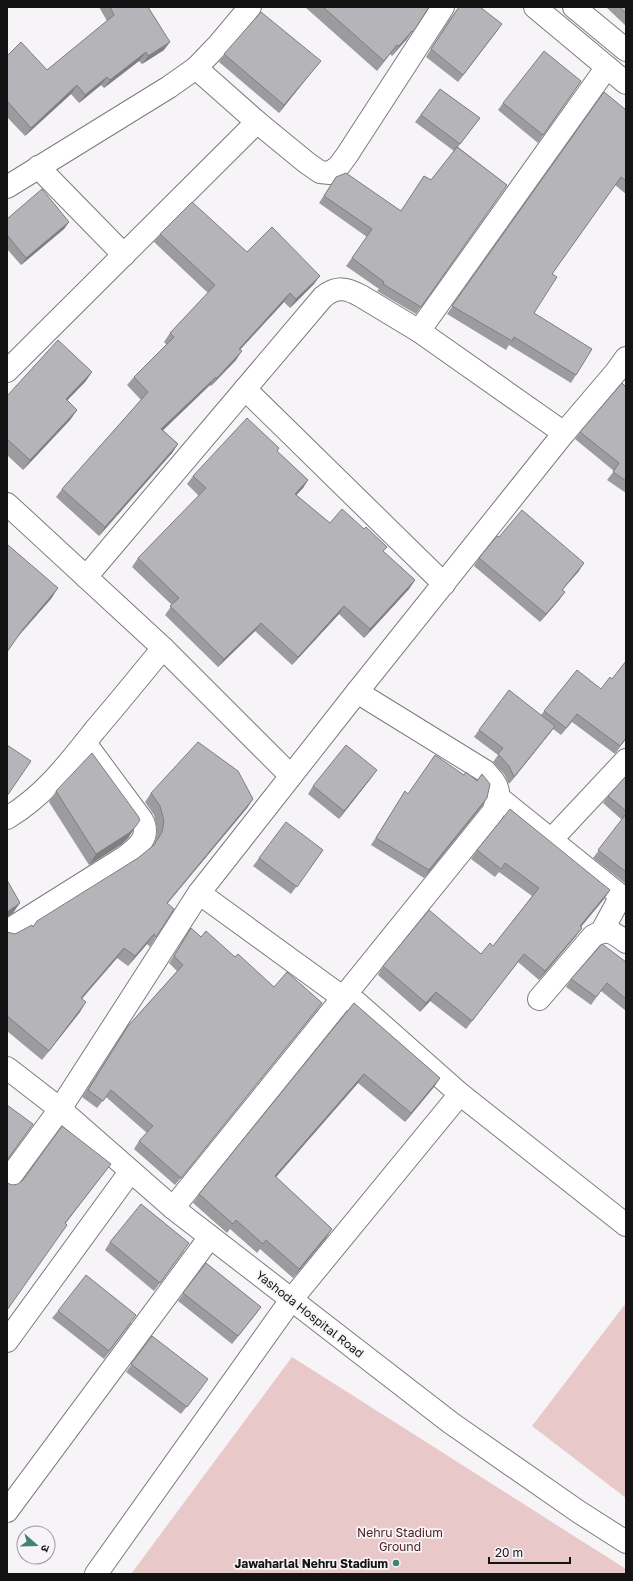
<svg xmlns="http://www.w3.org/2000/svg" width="633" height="1581" font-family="'Golos Text','Noto Sans Devanagari',sans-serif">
	<rect width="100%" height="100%" fill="#f7f4f8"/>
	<!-- green -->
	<g fill="#e9c8ca">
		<polygon points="626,1303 626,1498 532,1426"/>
		<polygon points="292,1357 626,1569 626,1574 131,1574"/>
	</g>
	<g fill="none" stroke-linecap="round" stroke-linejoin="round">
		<!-- street casing -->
		<g stroke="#7d7b7d" stroke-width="24">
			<g id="street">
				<polyline points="196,68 257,122 307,163 320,172 330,173 339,166 347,155 443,7"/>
				<polyline points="38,167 124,255"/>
				<polyline points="7,187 169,87 196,68 219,44 250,7"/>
				<polyline points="419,331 607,67"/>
				<polyline points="7,371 257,122"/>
				<polyline points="245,389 444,584"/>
				<polyline points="7,504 163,648 291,776"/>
				<path d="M86 577 323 297C337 286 346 288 361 296L419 331 564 433"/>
				<polyline points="498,797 621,896 602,931"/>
				<path d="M7 818C44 796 69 763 95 730 118 703 141 675 163 648"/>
				<polyline points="551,840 626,760"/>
				<polyline points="199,893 342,997 356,1002 460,1094 626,1225"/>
				<path d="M7 931 125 857C138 847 151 837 142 820L85 743"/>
				<path d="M539 999 593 936C608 928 613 932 626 942"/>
				<polyline points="7,1068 60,1109 173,1208 451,1423 579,1512 626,1542"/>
				<polyline points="7,1181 60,1109 199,893 357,692 564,433 616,372 626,358"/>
				<path d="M173 1208 493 812C501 790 500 788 485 771L357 692"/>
				<polyline points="7,1341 130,1172"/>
				<polyline points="7,1511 210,1237"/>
				<polyline points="96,1574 291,1300 460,1094"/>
			</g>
		</g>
		<!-- secondary casing -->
		<g stroke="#7d7b7d" stroke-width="24">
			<g id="secondary">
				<polyline points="535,7 626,83"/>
				<polyline points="574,7 626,50"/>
			</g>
		</g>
		<!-- street -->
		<use href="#street" stroke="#fff" stroke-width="22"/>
		<!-- secondary -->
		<use href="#secondary" stroke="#fff" stroke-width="22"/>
	</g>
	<!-- wall -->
	<g fill="#9c9c9f">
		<polygon points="99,7 148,7 164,50 142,64 139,61 104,88 101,85 79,103 71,94 25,136 7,117 7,56 47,70 107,21"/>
		<polygon points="305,7 429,7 406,41 405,41 392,56 390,54 377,71"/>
		<polygon points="459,7 497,31 458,82 426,57 449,20"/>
		<polygon points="606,7 626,7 626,26"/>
		<polygon points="224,54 321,61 315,68 279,113 219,62"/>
		<polygon points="581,81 538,143 498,110 503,103"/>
		<polygon points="440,89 480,118 458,147 507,185 416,314 377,291 379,289 346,266 367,237 319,203 336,177 401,211 424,176 431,180 454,151 415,122"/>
		<polygon points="604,92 626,110 626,194 615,185 552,274 534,313 576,375 571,383 509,345 506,350 447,314"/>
		<polygon points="7,219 69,222 64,229 21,265 7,249"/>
		<polygon points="160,234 247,252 314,284 290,308 284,302 240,350 236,360 211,386 210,385 163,430 178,444 172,453 99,536 56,497 62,489 141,400 127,385 134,377 167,345 164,342 170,333 208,293 154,242"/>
		<polygon points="92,372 85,382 67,400 77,410 70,420 23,470 7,455 7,396"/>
		<polygon points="626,387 626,493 607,480 614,471 575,439 580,432"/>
		<polygon points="279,448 277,451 308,480 303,488 296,495 330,523 384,552 415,580 409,589 364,638 339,614 292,665 255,631 218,667 165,615 172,605 132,567 138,558 199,496 187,484 193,476"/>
		<polygon points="499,537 579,571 562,590 565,592 559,600 540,622 474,566 479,558"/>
		<polygon points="577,670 626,739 615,754 572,722 561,735 553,729 509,784 504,774 493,762 498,755 474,737 479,730 541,715"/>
		<polygon points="626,776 626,884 593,858 622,820 603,803 608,796"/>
		<polygon points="372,777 339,819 308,794 313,786"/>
		<polygon points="56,791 129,837 122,844 89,865 49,802"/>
		<polygon points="405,791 408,794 487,798 482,806 424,878 371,845"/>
		<polygon points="151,793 253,799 247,808 168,903 156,937 150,947 147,944 128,966 117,958 82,999 80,1012 42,1060 7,1031 7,932 15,934 33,927 138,858 153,846 155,842 157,830 154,815 145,802"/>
		<polygon points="323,850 291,894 253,866 259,858"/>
		<polygon points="477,850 610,890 604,899 581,927 582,928 576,936 539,980 518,962 466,1029 430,1001 420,1012 378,975 383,966 481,954 493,946 532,896 499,872 495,877 471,859"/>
		<polygon points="191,928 201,937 235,957 274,987 322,1003 316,1011 175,1185 134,1149 139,1141 147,1133 106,1097 97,1108 82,1097 128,1026 177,971 169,963"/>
		<polygon points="626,962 626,1011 601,991 591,1005 566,987 571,979"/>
		<polygon points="354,1003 440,1078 434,1087 405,1122 358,1083 276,1177 332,1229 326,1238 293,1278 260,1249 257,1253 230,1229 227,1233 193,1203 199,1194"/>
		<polygon points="110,1242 184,1251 154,1291 105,1250"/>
		<polygon points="206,1263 261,1307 232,1344 178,1301"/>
		<polygon points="58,1311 131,1323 104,1359 52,1318"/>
		<polygon points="152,1336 203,1386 181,1414 126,1372"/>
	</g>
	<!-- shaded-wall -->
	<g fill="#7f7f82">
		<polygon points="502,24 497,31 458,82 463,75"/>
		<polygon points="412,31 405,41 392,56 399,46"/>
		<polygon points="170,42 164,50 142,64 148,56"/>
		<polygon points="397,45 390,54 377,71 384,61"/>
		<polygon points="146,52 139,61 104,88 110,80"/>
		<polygon points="321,61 315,68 279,113 284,105"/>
		<polygon points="107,77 101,85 79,103 85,95"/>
		<polygon points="77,85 71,94 25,136 31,128"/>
		<polygon points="69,222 64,229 21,265 26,258"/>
		<polygon points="320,276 314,284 290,308 296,299"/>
		<polygon points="290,293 284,302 233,357 239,349"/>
		<polygon points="242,351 236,360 211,386 217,378"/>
		<polygon points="92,372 85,382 59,409 66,399"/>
		<polygon points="216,377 210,385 155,438 161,429"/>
		<polygon points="77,410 70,420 23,470 30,460"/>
		<polygon points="178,444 172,453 99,536 105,527"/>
		<polygon points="308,480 303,488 290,502 295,494"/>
		<polygon points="584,563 579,571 556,597 562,590"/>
		<polygon points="415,580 409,589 364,638 370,629"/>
		<polygon points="58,588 51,599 15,640 23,629"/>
		<polygon points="565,592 559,600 540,622 546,614"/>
		<polygon points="344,606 339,614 292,665 298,657"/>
		<polygon points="261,623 255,631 218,667 224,659"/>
		<polygon points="555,726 550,733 509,784 514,777"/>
		<polygon points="377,770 372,777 339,819 344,811"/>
		<polygon points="487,798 482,806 424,878 429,870"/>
		<polygon points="253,799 247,808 160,912 167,903"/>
		<polygon points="136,826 129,837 122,844 89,865 96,854"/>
		<polygon points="610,890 604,899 574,935 580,926"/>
		<polygon points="20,903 13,913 7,917 7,912"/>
		<polygon points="582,928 576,936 539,980 545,971"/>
		<polygon points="154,934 147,944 128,966 135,956"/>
		<polygon points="124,948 117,958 74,1007 81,998"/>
		<polygon points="524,954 518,962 466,1029 472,1021"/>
		<polygon points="436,992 430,1001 420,1012 426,1003"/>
		<polygon points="86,1002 80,1012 42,1060 49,1051"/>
		<polygon points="322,1003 316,1011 175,1185 181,1178"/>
		<polygon points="364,1074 358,1083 269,1185 275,1176"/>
		<polygon points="440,1078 434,1087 405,1122 411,1113"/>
		<polygon points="111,1164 105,1172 59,1232 65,1223"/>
		<polygon points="332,1229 326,1238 293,1278 299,1269"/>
		<polygon points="261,1307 256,1314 232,1344 238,1336"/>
	</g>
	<!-- building -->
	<g fill="#b5b5b9" stroke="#7f7f82">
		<polygon points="110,7 148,7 170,42 148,56 146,52 110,80 107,77 85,95 77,85 31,128 7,101 7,56 21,42 47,70 114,15"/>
		<polygon points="323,7 429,7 413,32 412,31 399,46 397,45 384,61"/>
		<polygon points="459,7 480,7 502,24 463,75 431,49"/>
		<polygon points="619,7 626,7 626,13"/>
		<polygon points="261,12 321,61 284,105 224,54"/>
		<polygon points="544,51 581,81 543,135 503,103"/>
		<polygon points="440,89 480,118 460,144 421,115"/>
		<polygon points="604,92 626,110 626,181 621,177 552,274 557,277 534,313 592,349 576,375 514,337 512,341 452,306"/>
		<polygon points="457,147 507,185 421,307 383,284 384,282 352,258 372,229 324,196 336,177 346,173 401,211 424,176 431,180"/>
		<polygon points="42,189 69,222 26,258 7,235 7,219"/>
		<polygon points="192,202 247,252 272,227 320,276 296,299 290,293 239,349 242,351 217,378 216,377 161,429 178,444 105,527 62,489 148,392 134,377 174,337 170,333 215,285 160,234"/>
		<polygon points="58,340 92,372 66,399 77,410 30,460 7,439 7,396"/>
		<polygon points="622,383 626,387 626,481 613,472 619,463 580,432"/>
		<polygon points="247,418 279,448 277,451 308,480 295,494 330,523 342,509 364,529 366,527 387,547 383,551 415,580 370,629 344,606 298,657 261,623 224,659 170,606 179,598 138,558 206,488 193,476"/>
		<polygon points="522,510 584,563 562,590 565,592 546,614 479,558 497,536 499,537"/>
		<polygon points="8,545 58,588 23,629 7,652 7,546"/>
		<polygon points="626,661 626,738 620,746 577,714 566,728 544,711 577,670 601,689 610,677 612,679"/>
		<polygon points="509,690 555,726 514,777 509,766 498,754 503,748 479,730"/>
		<polygon points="198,742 238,771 253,799 167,903 174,909 156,937 154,934 135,956 124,948 81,998 86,1002 49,1051 7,1016 7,932 15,934 32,925 33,927 37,921 138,858 154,845 162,832 164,821 160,806 151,793"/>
		<polygon points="7,745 31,761 7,796"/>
		<polygon points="346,745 377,770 344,811 313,786"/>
		<polygon points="92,753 138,816 140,820 136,826 129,833 96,854 56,791"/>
		<polygon points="435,755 464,775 466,772 477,781 482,774 490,784 487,798 429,870 376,838 405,791 408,794"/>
		<polygon points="626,776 626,811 608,796"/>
		<polygon points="510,809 610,890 580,926 582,928 545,971 524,954 472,1021 436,992 426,1003 383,966 429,910 481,954 490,943 493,946 539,888 505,863 501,869 477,850"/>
		<polygon points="626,814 626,872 598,850"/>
		<polygon points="286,822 323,850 297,887 259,858"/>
		<polygon points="7,880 20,903 7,912"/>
		<polygon points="191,928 201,937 206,931 235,957 238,954 274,987 287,972 322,1003 181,1178 139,1141 153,1126 111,1090 103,1101 88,1090 128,1026 183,965 174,956"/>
		<polygon points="602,944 626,962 626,999 607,983 596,997 571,979"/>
		<polygon points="354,1003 440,1078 411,1113 364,1074 275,1176 332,1229 299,1269 266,1240 263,1244 236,1220 233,1224 199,1194"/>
		<polygon points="7,1105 33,1124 7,1160"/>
		<polygon points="62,1126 111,1164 65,1223 67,1225 7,1310 7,1183 12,1185 18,1184 23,1180"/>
		<polygon points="141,1204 189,1243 160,1283 110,1242"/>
		<polygon points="206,1263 261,1307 238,1336 183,1293"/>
		<polygon points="86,1275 136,1315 109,1351 58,1311"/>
		<polygon points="152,1336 208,1379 187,1407 131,1364"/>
	</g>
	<!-- markers -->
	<circle fill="#408273" stroke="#f7f4f8" stroke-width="1.5" cx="396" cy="1563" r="4"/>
	<g text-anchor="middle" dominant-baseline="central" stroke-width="3.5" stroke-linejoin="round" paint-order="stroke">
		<!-- street labels -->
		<g font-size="12" fill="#141314" stroke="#f7f4f8">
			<text transform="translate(310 1314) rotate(38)">Yashoda Hospital Road</text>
		</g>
		<!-- park labels -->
		<g font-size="12" fill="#481a21" stroke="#f7f4f8">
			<text x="400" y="1532">Nehru Stadium<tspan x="400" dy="14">Ground</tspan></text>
		</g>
		<!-- poi labels -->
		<g font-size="12" font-weight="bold" fill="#141314" stroke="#f7f4f8" text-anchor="end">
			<text x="388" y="1563">Jawaharlal Nehru Stadium</text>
		</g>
	</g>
	<!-- border -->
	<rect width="633" height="1581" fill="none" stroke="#141314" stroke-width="16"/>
	<!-- north arrow -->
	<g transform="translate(36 1545) rotate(110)"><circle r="19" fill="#f7f4f8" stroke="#9c9a9d"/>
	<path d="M0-3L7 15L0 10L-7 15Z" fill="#408273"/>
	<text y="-6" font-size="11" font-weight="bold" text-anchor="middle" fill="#141314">उ</text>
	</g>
	<!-- scale -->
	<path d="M489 1557v6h81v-6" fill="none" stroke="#141314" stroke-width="2"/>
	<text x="495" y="1557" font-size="12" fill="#141314" stroke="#f7f4f8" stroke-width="3" paint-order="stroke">20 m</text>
</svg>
